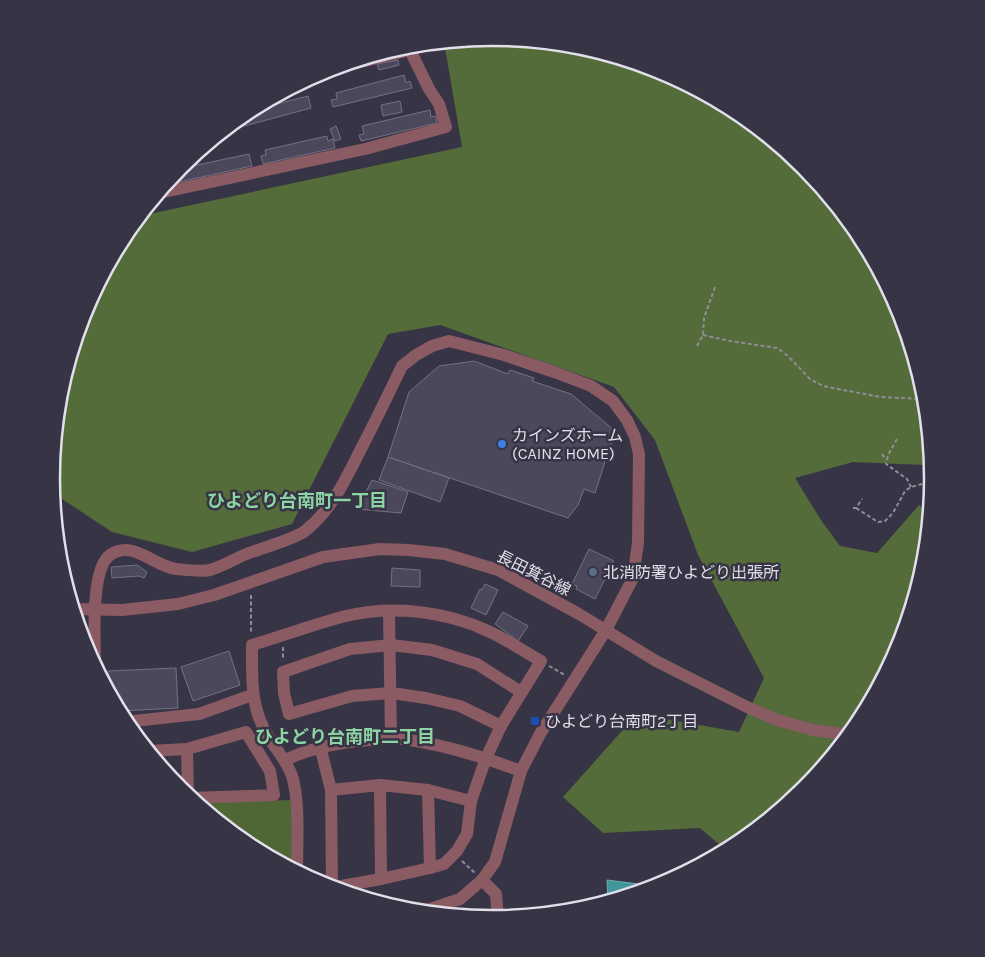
<svg xmlns="http://www.w3.org/2000/svg" width="985" height="957" font-family="Karla,'Noto Sans JP',sans-serif">
	<rect width="100%" height="100%" fill="#373445"/>
	<!-- green -->
	<polygon fill="#4e6734" points="292,800 292,869 247,845 202,808 209,802"/>
	<!-- forest -->
	<polygon fill="#536c39" points="493,38 579,46 662,71 738,112 805,167 859,234 900,310 925,393 930,445 924,465 853,462 795,478 821,520 840,546 877,553 919,505 930,513 925,565 900,648 859,724 804,791 737,845 727,851 700,828 603,833 563,797 637,714 739,732 764,678 698,555 655,440 614,387 440,325 388,334 292,524 192,552 112,532 53,493 52,478 60,392 85,309 126,233 140,216 462,147 444,42"/>
	<!-- water -->
	<polygon fill="#41969b" stroke="#71acb3" points="607,880 646,885 652,889 608,902"/>
	<!-- building -->
	<g fill="#4c485b" stroke="#757184">
		<polygon points="398,60 399,65 379,70 377,64"/>
		<polygon points="404,75 406,83 410,81 412,88 333,107 331,100 337,99 336,93"/>
		<polygon points="308,96 311,108 237,128 235,122 250,111"/>
		<polygon points="400,101 402,112 383,116 381,105"/>
		<polygon points="430,110 431,117 436,116 437,123 361,141 359,135 364,134 362,126"/>
		<polygon points="336,126 341,139 335,141 330,129"/>
		<polygon points="327,136 328,141 333,139 335,148 263,164 261,156 266,155 265,150"/>
		<polygon points="249,154 252,166 174,183 172,178 178,176 177,171 178,169"/>
		<polygon points="474,361 508,374 510,370 534,378 532,381 571,394 615,431 595,493 584,489 578,505 568,518 388,457 409,392 439,366"/>
		<polygon points="388,457 449,478 440,502 379,480"/>
		<polygon points="372,480 408,492 401,513 357,509"/>
		<polygon points="589,549 614,561 595,599 576,589 577,586 572,584"/>
		<polygon points="137,565 147,572 144,578 139,576 112,578 111,567"/>
		<polygon points="392,568 420,570 420,587 391,586"/>
		<polygon points="485,584 498,590 486,615 471,608 480,589 482,590"/>
		<polygon points="503,612 528,626 518,641 495,624"/>
		<polygon points="229,651 240,685 193,701 181,667"/>
		<polygon points="176,668 178,708 119,711 109,691 108,671"/>
	</g>
	<g fill="none" stroke-linecap="round" stroke-linejoin="round">
		<!-- path -->
		<g stroke="#8f8c9a" stroke-width="2" stroke-dasharray="4 2.5" stroke-linecap="butt">
			<polyline points="703,335 730,341 777,348 788,356 810,379 823,386 880,397 921,399 926,404"/>
			<polyline points="697,346 703,335 704,318 715,287"/>
			<polyline points="897,439 888,455 886,464 907,479 911,487"/>
			<polyline points="882,454 886,460"/>
			<polyline points="853,508 856,508 862,499"/>
			<polyline points="856,508 878,522 885,521 893,513 905,491 911,487 922,484 933,472"/>
			<polyline points="251,595 251,633"/>
			<polyline points="283,647 283,659"/>
			<polyline points="549,666 565,675"/>
			<polyline points="462,861 475,873"/>
		</g>
		<!-- minor -->
		<g stroke="#8b5b64" stroke-width="12">
			<polyline points="328,70 410,50 408,46"/>
			<polyline points="159,193 365,149 446,127 439,104 429,89 410,50"/>
			<polyline points="74,609 122,610 178,604 214,595 323,557 380,549 408,550 445,554 498,570 579,614 656,661 745,706 777,720 813,730 850,735"/>
			<polyline points="389,611 391,738"/>
			<path d="M95 665C95 642 90 569 110 555 133 539 153 566 176 569 187 570 200 572 210 570 223 566 236 558 249 553 262 548 295 539 305 531 333 509 346 478 362 447 376 420 389 393 402 366L416 355 432 346 449 341 504 355 557 373 591 386 613 401 627 420 635 437 639 454 638 543 633 578 606 630 540 734 521 771 495 862 482 880 460 899 430 909 412 912"/>
			<polyline points="501,726 460,706 426,698 391,693 352,696 289,714 284,693 283,672 350,649 391,645 432,650 477,664 521,692"/>
			<polyline points="134,734 134,721 199,714 252,695"/>
			<polyline points="320,746 331,790 332,888"/>
			<polyline points="187,749 188,796"/>
			<polyline points="149,751 187,749 246,732 270,771 274,795 190,798"/>
			<path d="M285 760C313 747 340 742 370 740 377 739 385 738 392 738 437 742 480 756 521 771"/>
			<polyline points="380,785 381,879"/>
			<polyline points="331,790 380,785 428,790 471,801"/>
			<polyline points="428,790 430,868"/>
			<path d="M297 872C297 846 300 800 292 776 287 761 277 751 269 738 250 708 252 679 252 645 283 636 314 624 346 616 392 605 445 611 488 631 506 639 523 651 541 661L501 726 486 758 471 801 467 834 457 851 444 864 430 868 381 879 330 888"/>
			<polyline points="482,880 496,894 498,919"/>
		</g>
	</g>
	<!-- markers -->
	<circle fill="#3f7fe0" stroke="#373445" stroke-width="2" cx="502" cy="444" r="5"/>
	<circle fill="#5c6f8a" stroke="#373445" stroke-width="2" cx="593" cy="572" r="5"/>
	<rect fill="#1a4fb4" stroke="#373445" stroke-width="2" x="530" y="716" width="10" height="10" rx="2.5"/>
	<g text-anchor="middle" dominant-baseline="central" stroke-width="5" stroke-linejoin="round" paint-order="stroke">
		<!-- poi labels -->
		<g font-size="16" fill="#e1dfea" stroke="#373445" text-anchor="start">
			<text x="512" y="435">カインズホーム<tspan x="512" dy="18">(CAINZ HOME)</tspan></text>
			<text x="603" y="572">北消防署ひよどり出張所</text>
			<text x="545" y="721">ひよどり台南町2丁目</text>
		</g>
		<!-- street labels -->
		<g font-size="16" fill="#e1dfea" stroke="#373445">
			<text transform="translate(534 573) rotate(27)">長田箕谷線</text>
		</g>
		<!-- neighbourhood labels -->
		<g font-size="18" font-weight="bold" fill="#8cd4a3" stroke="#373445">
			<text x="297" y="501">ひよどり台南町一丁目</text>
			<text x="345" y="737">ひよどり台南町二丁目</text>
		</g>
	</g>
	<!-- crop -->
	<path d="M0 0H985V957H0ZM60 478a432 432 0 1 1 864 0a432 432 0 1 1-864 0Z" fill="#373445" fill-rule="evenodd"/>
	<path fill="none" stroke="#e1dfea" stroke-width="2.5" d="M60 478a432 432 0 1 1 864 0a432 432 0 1 1-864 0Z"/>
</svg>
